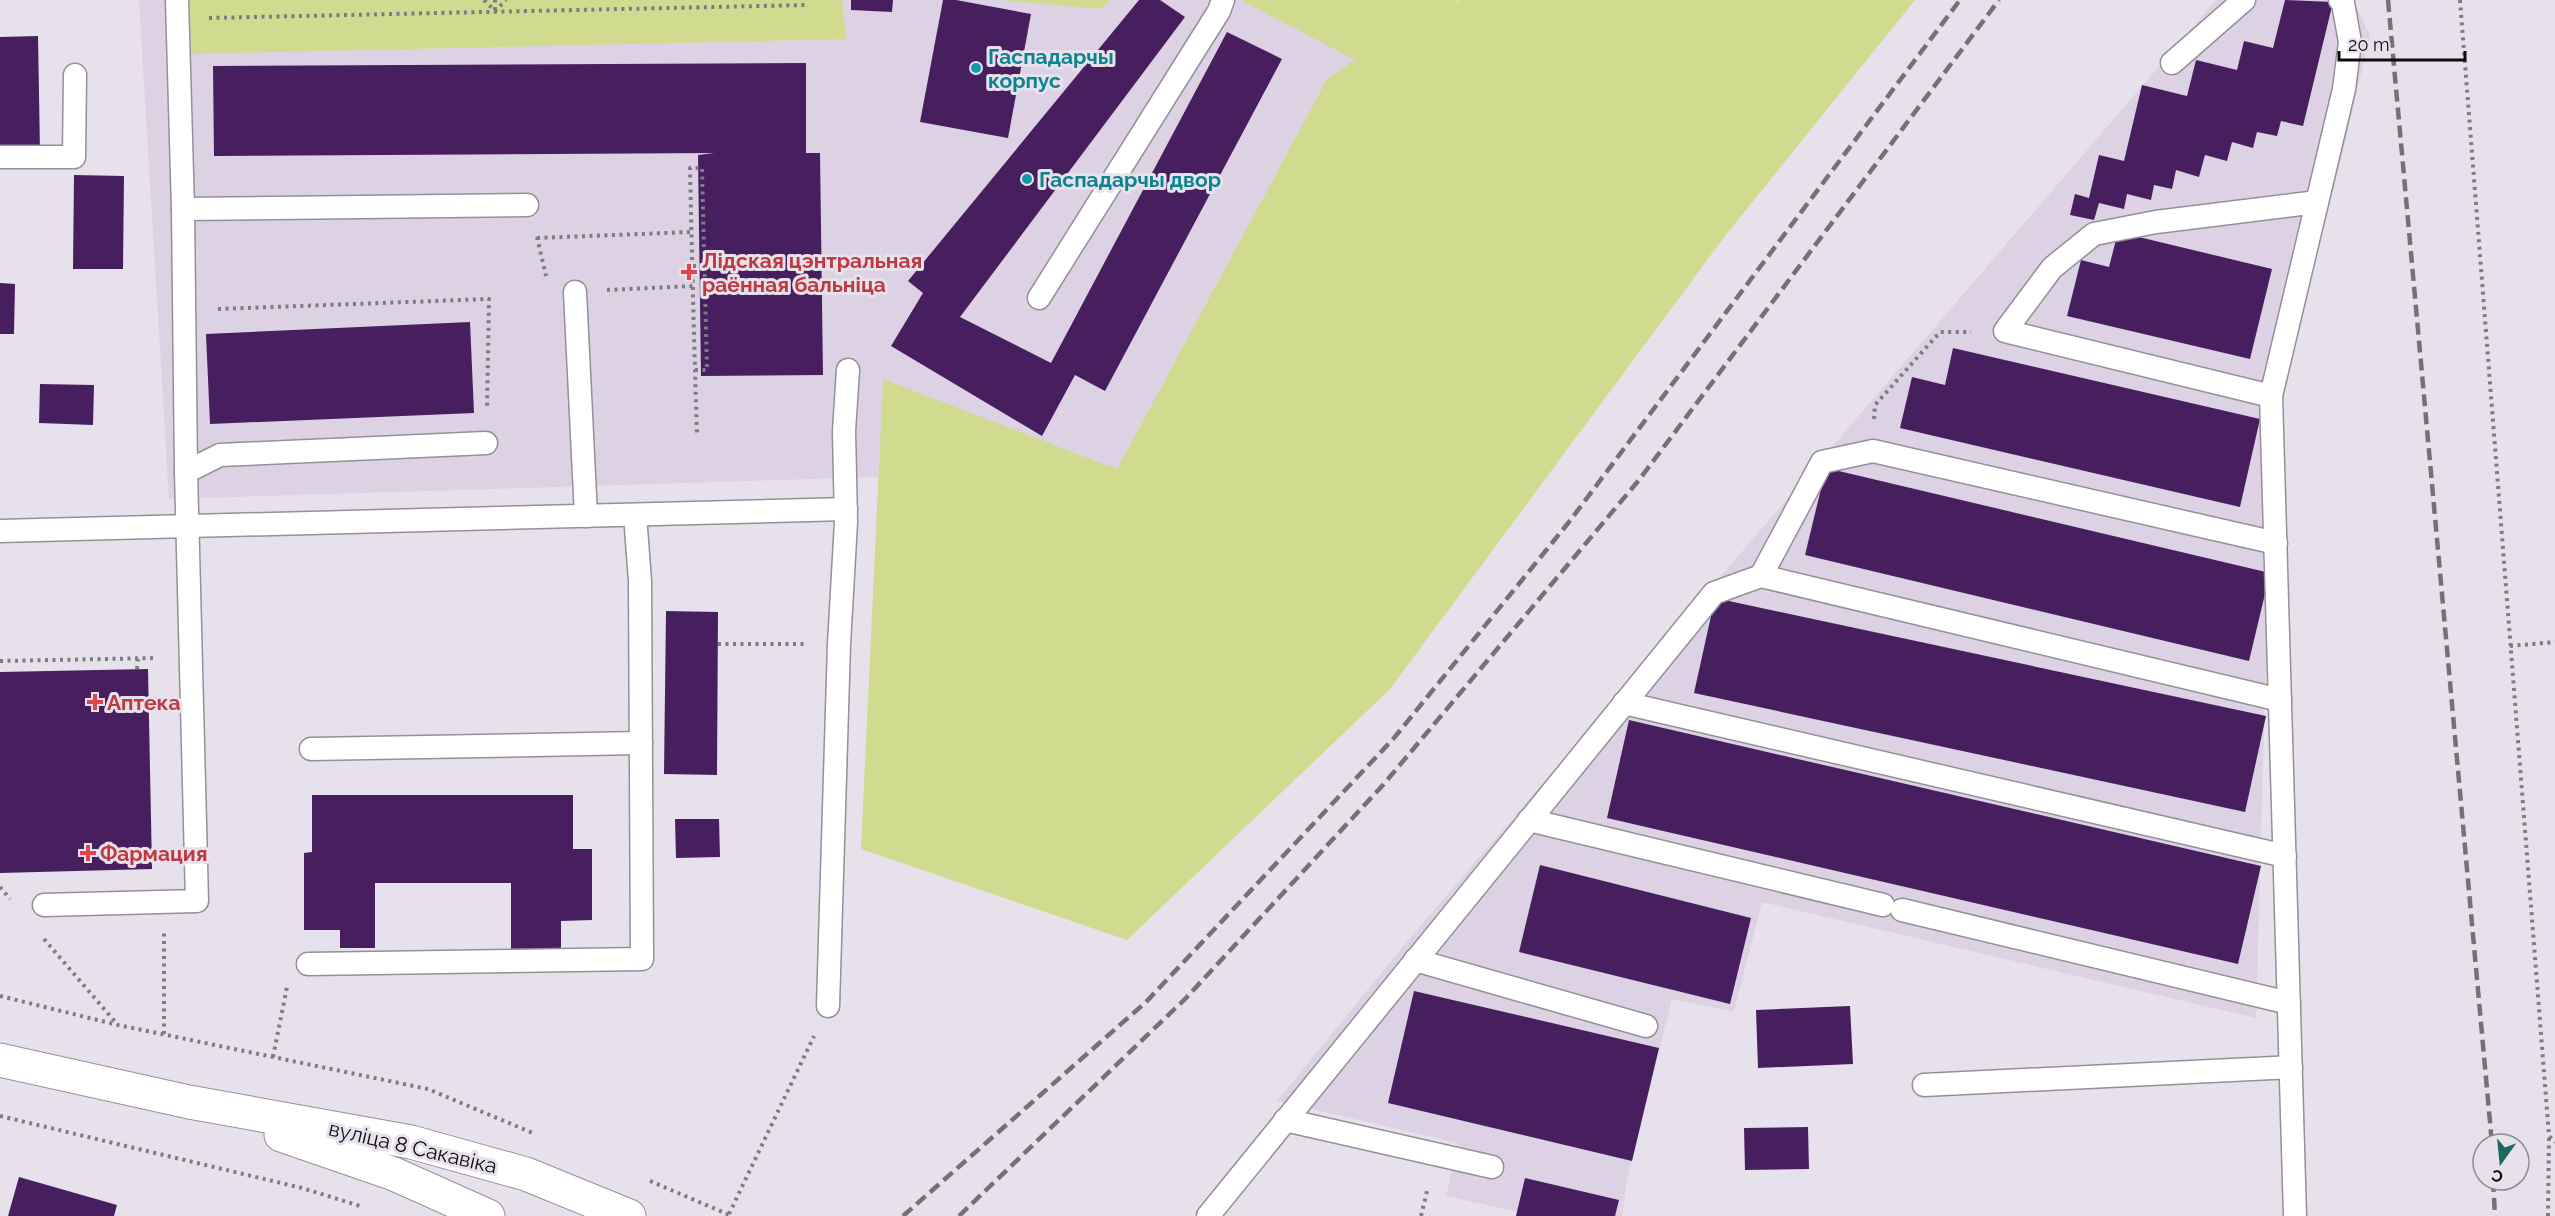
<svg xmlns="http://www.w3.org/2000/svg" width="2555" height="1216" font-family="Raleway,sans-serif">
	<rect width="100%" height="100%" fill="#e7e1ec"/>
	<!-- built -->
	<g fill="#dcd2e3">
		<polygon points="139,0 1449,0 1327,79 1117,469 884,380 878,477 169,499"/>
		<polygon points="2216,0 2353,0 2370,35 2340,164 2272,433 2256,1018 1762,902 1734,1012 1672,999 1627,1180 1622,1216 1537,1216 1446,1196 1458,1143 1277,1101 1410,938"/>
	</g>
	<!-- green -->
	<g fill="#d0db90">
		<polygon points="190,0 842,0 846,39 191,54"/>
		<polygon points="1000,0 1109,0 1102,9"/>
		<polygon points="1241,0 1458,0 1449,6 1460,0 1915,0 1725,236 1390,689 1127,940 861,849 883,379 1117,469 1327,79 1355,60"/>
	</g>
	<!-- building -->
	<g fill="#481f5e">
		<polygon points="851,0 893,0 892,12 851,10"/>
		<polygon points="943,0 956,0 1031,14 1008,138 920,122"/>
		<polygon points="1139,0 1160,0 1185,17 960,317 1051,363 1227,32 1282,59 1105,391 1075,375 1042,436 891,346 923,293 908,281"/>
		<polygon points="2285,0 2333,2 2303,126 2281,121 2277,136 2257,132 2253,148 2232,142 2227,161 2205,155 2199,177 2176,170 2172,189 2154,185 2151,200 2127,194 2124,209 2099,203 2094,220 2070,215 2075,194 2089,198 2099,155 2124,161 2142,85 2187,96 2196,60 2237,70 2244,41 2273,48"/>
		<polygon points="38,36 40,152 0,153 0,37"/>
		<polygon points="806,63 806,153 820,153 823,375 701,376 698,155 714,153 214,156 213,66"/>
		<polygon points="74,175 124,176 123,269 73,269"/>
		<polygon points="2118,232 2272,269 2250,359 2067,316 2081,260 2109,267"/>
		<polygon points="0,283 15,284 14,334 0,334"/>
		<polygon points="470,322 474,413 210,424 206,334"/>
		<polygon points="1953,348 2260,419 2240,507 1900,428 1912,377 1945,385"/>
		<polygon points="40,384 94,385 93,425 39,423"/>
		<polygon points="1826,468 2270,573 2249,661 1805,555"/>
		<polygon points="1715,598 2266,716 2245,812 1694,693"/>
		<polygon points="666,611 718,612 717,775 664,774"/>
		<polygon points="148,669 152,869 0,873 0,672"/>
		<polygon points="1629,720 2261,866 2238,964 1607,818"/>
		<polygon points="312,795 573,795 573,849 592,849 592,920 561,921 561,949 511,950 511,883 375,883 375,948 340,948 340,930 304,930 304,853 312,852"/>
		<polygon points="675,819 719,819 720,857 676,858"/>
		<polygon points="1540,865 1751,918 1730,1004 1519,952"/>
		<polygon points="1414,991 1659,1048 1632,1161 1388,1103"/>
		<polygon points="1850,1006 1853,1064 1758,1068 1756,1010"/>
		<polygon points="1808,1127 1809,1169 1745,1170 1744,1128"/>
		<polygon points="19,1177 117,1205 114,1216 8,1216"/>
		<polygon points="1525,1178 1619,1200 1615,1216 1516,1216"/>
	</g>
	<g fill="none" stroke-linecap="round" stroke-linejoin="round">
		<!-- lane casing -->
		<g stroke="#958f99" stroke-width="25">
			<g id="lane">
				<polyline points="2172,63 2244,0"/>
				<polyline points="0,157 74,157 75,75"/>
				<polyline points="183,209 527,205"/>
				<polyline points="575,292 586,516"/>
				<polyline points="1039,298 1219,11 1223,0"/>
				<polyline points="2271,396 2005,331 2052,268 2094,234 2156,222 2317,202"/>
				<polyline points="186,472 220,455 486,443"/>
				<polyline points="0,531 846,509"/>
				<polyline points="1761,576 2280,700"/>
				<polyline points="1624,703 2285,856"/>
				<polyline points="311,749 641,743"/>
				<polyline points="1529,820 1883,905"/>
				<polyline points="44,905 197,901 186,472 183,209 177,0"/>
				<polyline points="1902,910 2289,1003"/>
				<polyline points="1415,960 1646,1026"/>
				<polyline points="308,964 642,959 640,581 635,515"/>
				<polyline points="828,1006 839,644 846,522 844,431 848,370"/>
				<polyline points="1924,1085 2291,1067"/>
				<polyline points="1285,1120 1492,1167"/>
				<polyline points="1208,1216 1714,593 1761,576 1822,462 1873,451 2276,543"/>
				<polyline points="2295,1216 2271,396 2344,89 2350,42 2343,3 2340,0"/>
			</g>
		</g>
		<!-- secondary casing -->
		<g stroke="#958f99" stroke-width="35">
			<g id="secondary">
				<polyline points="0,1060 189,1102 411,1142 526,1174 629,1216"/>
				<polyline points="281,1135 394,1174 488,1216"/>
			</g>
		</g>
		<!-- path -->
		<g stroke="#7f7b82" stroke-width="4" stroke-dasharray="3 4.5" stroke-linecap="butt">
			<polyline points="484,0 495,11 506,0"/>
			<polyline points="2460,0 2549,1136 2555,1142"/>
			<polyline points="495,10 495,0"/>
			<polyline points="209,18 806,5"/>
			<polyline points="537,237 546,276"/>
			<polyline points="537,238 692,232"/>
			<polyline points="693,266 705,266"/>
			<polyline points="607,290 693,286"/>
			<polyline points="218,309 489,299 487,410"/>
			<path d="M695 370H707L702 168H690C692 257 694 345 697 434"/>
			<polyline points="1874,419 1875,405 1940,332 1971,332"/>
			<polyline points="718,644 806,644"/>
			<polyline points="2510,646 2555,642"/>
			<polyline points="0,661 157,658"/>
			<polyline points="137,669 138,659"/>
			<polyline points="0,887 10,899"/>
			<polyline points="44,939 117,1024"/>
			<polyline points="0,996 118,1025 428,1089 535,1134"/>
			<polyline points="164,1034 164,933"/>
			<polyline points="273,1057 287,987"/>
			<polyline points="0,1116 302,1188 360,1206"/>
			<polyline points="650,1181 732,1216"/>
			<polyline points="729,1214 814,1036"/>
			<polyline points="1421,1216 1428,1187"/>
			<polyline points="2548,1216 2549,1136"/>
		</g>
		<!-- lane -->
		<use href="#lane" stroke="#fff" stroke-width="22"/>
		<!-- secondary -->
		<use href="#secondary" stroke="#fff" stroke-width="33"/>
		<!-- rail -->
		<g stroke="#757178" stroke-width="4.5" stroke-dasharray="12 6" stroke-linecap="butt">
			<polyline points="2388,0 2492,1144"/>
			<polyline points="2493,1180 2495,1216"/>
			<polyline points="903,1216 1146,1002 1394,738 1569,522 1960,0"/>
			<polyline points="959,1216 1186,998 1383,785 1639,480 1999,0"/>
		</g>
	</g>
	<!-- markers -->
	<g fill="#0f9aa8" stroke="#e7e1ec" stroke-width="2">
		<circle cx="976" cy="68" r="6"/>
		<circle cx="1027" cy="179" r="6"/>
	</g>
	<g fill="#e0444e" stroke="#e7e1ec" stroke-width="2">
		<path d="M686 263h6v6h6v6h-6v6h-6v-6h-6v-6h6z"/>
		<path d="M92 693h6v6h6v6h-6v6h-6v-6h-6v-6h6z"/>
		<path d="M85 844h6v6h6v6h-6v6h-6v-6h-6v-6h6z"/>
	</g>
	<g text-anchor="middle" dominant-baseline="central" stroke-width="6" stroke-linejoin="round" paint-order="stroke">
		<!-- culture labels -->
		<g font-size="21" font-weight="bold" fill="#0d838f" stroke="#e7e1ec" text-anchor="start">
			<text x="988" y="56">Гаспадарчы<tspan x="988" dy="24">корпус</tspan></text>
			<text x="1039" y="179">Гаспадарчы двор</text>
		</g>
		<!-- health labels -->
		<g font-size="21" font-weight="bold" fill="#be3a42" stroke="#e7e1ec" text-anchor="start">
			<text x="702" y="260">Лідская цэнтральная<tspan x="702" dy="24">раённая бальніца</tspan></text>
			<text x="107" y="702">Аптека</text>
			<text x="100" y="853">Фармация</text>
		</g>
		<!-- street labels -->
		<g font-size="21" fill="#0d0b0e" stroke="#e7e1ec">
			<text transform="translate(413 1147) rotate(13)">вуліца 8 Сакавіка</text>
		</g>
	</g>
	<!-- north arrow -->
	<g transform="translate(2501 1162) rotate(195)"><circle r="28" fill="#e7e1ec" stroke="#908b93" stroke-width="1.5"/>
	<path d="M0-4.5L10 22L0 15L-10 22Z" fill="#1d6863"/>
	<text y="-9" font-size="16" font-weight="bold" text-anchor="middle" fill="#0d0b0e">С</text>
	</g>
	<!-- scale -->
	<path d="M2339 51v9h126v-9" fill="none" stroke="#0d0b0e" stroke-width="3"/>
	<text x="2348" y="51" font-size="18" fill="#0d0b0e" stroke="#e7e1ec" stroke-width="4.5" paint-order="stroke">20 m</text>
</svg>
